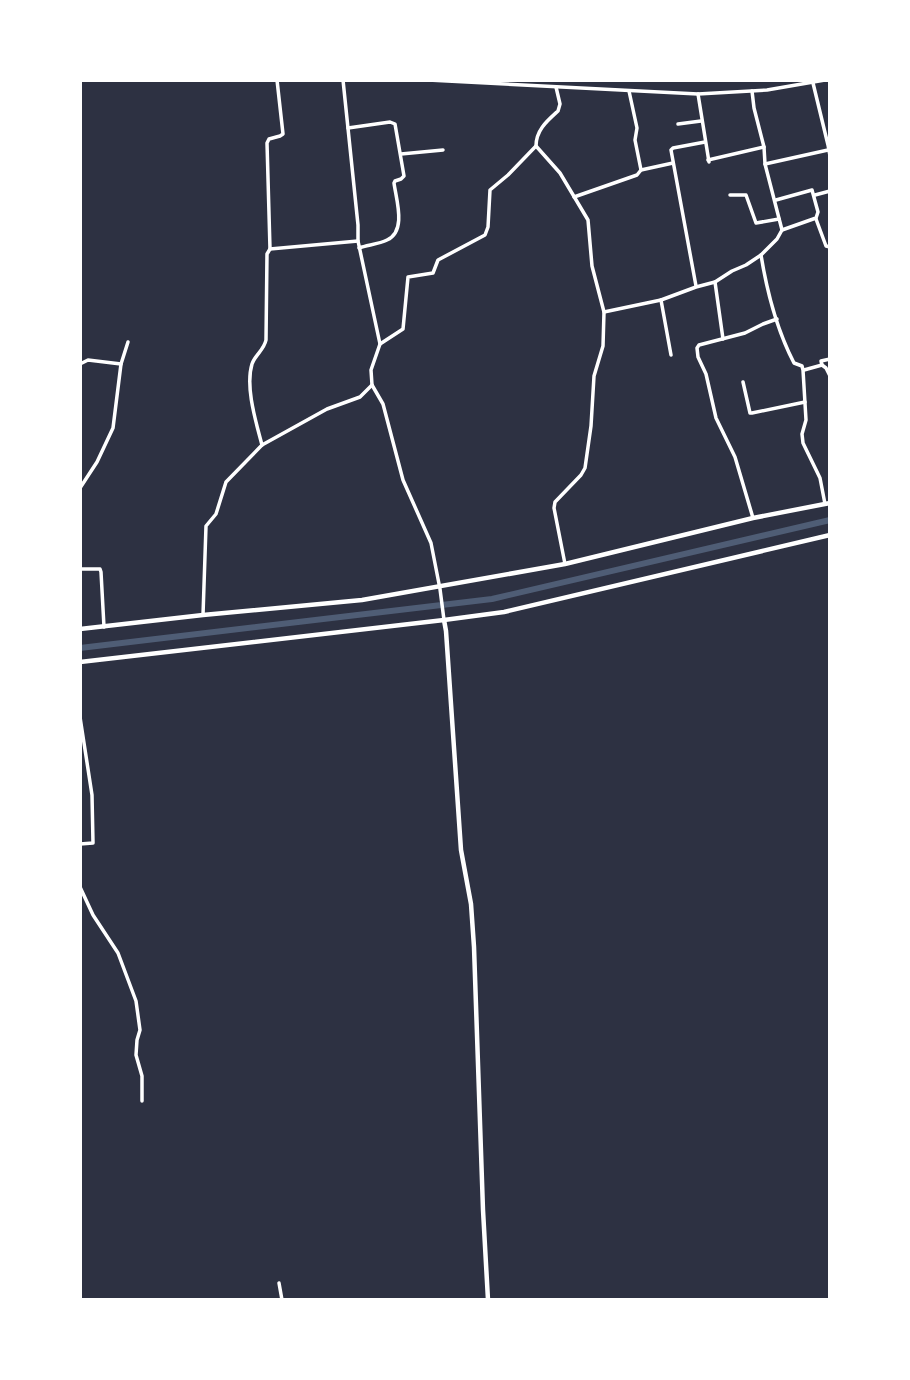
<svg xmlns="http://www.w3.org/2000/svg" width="910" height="1380" font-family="'Noto Sans',sans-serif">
	<rect width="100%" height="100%" fill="#2d3142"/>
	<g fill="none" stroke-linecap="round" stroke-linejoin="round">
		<!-- canal -->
		<polyline stroke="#4f5d75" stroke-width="6" points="80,648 492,599 830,520"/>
		<!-- minor -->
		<g stroke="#fff" stroke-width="3.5">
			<polyline points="343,80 358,225 358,241 380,344 371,370 372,385 383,404 403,480 431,543 440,589 444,620"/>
			<polyline points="428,80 698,94 767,90 825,80"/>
			<polyline points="813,83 828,145 830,156"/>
			<path d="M556 87 560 104 558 111C547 121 536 130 536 146L560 173 588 220 592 266 604 312 603 346 594 376 591 426 585 468 581 475 555 502 554 508 565 564"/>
			<polyline points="629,91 637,128 635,140 641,170"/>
			<polyline points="698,94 709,162"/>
			<polyline points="678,124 701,121"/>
			<path d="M348 128 390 122 395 124 404 176 401 179 395 181 394 183C396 199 407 231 387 240 379 244 368 245 359 248"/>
			<polyline points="401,154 443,150"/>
			<polyline points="708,160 764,147"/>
			<polyline points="765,164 828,150"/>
			<polyline points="730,195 746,195 756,223 779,219"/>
			<polyline points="815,195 830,191"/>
			<polyline points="574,197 637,175 641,170 673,163"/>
			<polyline points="776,200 812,190 818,212 816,218 782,230"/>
			<polyline points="816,219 826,246 830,247"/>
			<polyline points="270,249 358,241"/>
			<path d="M761 255C767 292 777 330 794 363L802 366 803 370 806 420 802 434 803 443 820 478 825 504"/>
			<polyline points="715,282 723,339"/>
			<polyline points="696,286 671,150 673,148 705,142"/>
			<polyline points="604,312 661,300"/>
			<polyline points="380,344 403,329 408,277 433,273 438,260 485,235 488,227 490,190 508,175 536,146"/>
			<polyline points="671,355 661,300 696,287 715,282 732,271 746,265 761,255 777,239 782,230 765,164 764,147 754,108 752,91"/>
			<polyline points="80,364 88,360 121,364"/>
			<polyline points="822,365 821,361 830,359"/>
			<polyline points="804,370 822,365 826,368 830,376"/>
			<polyline points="743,382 750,413 752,413 805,402"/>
			<path d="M262 445C256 422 245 387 252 364 255 355 264 350 266 340L267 254 270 249 267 143 269 139 280 136 283 134 277 80"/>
			<polyline points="80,488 97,462 113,428 121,364 128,342"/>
			<polyline points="753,518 735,457 716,418 706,374 698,357 697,348 699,345 745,333 763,324 777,319"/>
			<polyline points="80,569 100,569 101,572 104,627"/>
			<polyline points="203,615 206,526 216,514 226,482 262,445 327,409 360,397 372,385"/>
			<polyline points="80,717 92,795 93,843 80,844"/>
			<polyline points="80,887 93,915 118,953 136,1001 140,1030 137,1040 136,1055 142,1076 142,1101"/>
			<polyline points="279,1283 282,1300"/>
		</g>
		<!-- tertiary -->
		<g stroke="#fff" stroke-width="4.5">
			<polyline points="444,620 446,631 461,850 471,904 474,947 483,1210 488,1300"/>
			<polyline points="80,629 203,615 362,600 565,564 753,518 830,503"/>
			<polyline points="80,662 444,620 504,612 830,535"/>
		</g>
	</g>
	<!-- border -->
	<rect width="910" height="1380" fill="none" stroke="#ffffff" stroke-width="164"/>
</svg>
